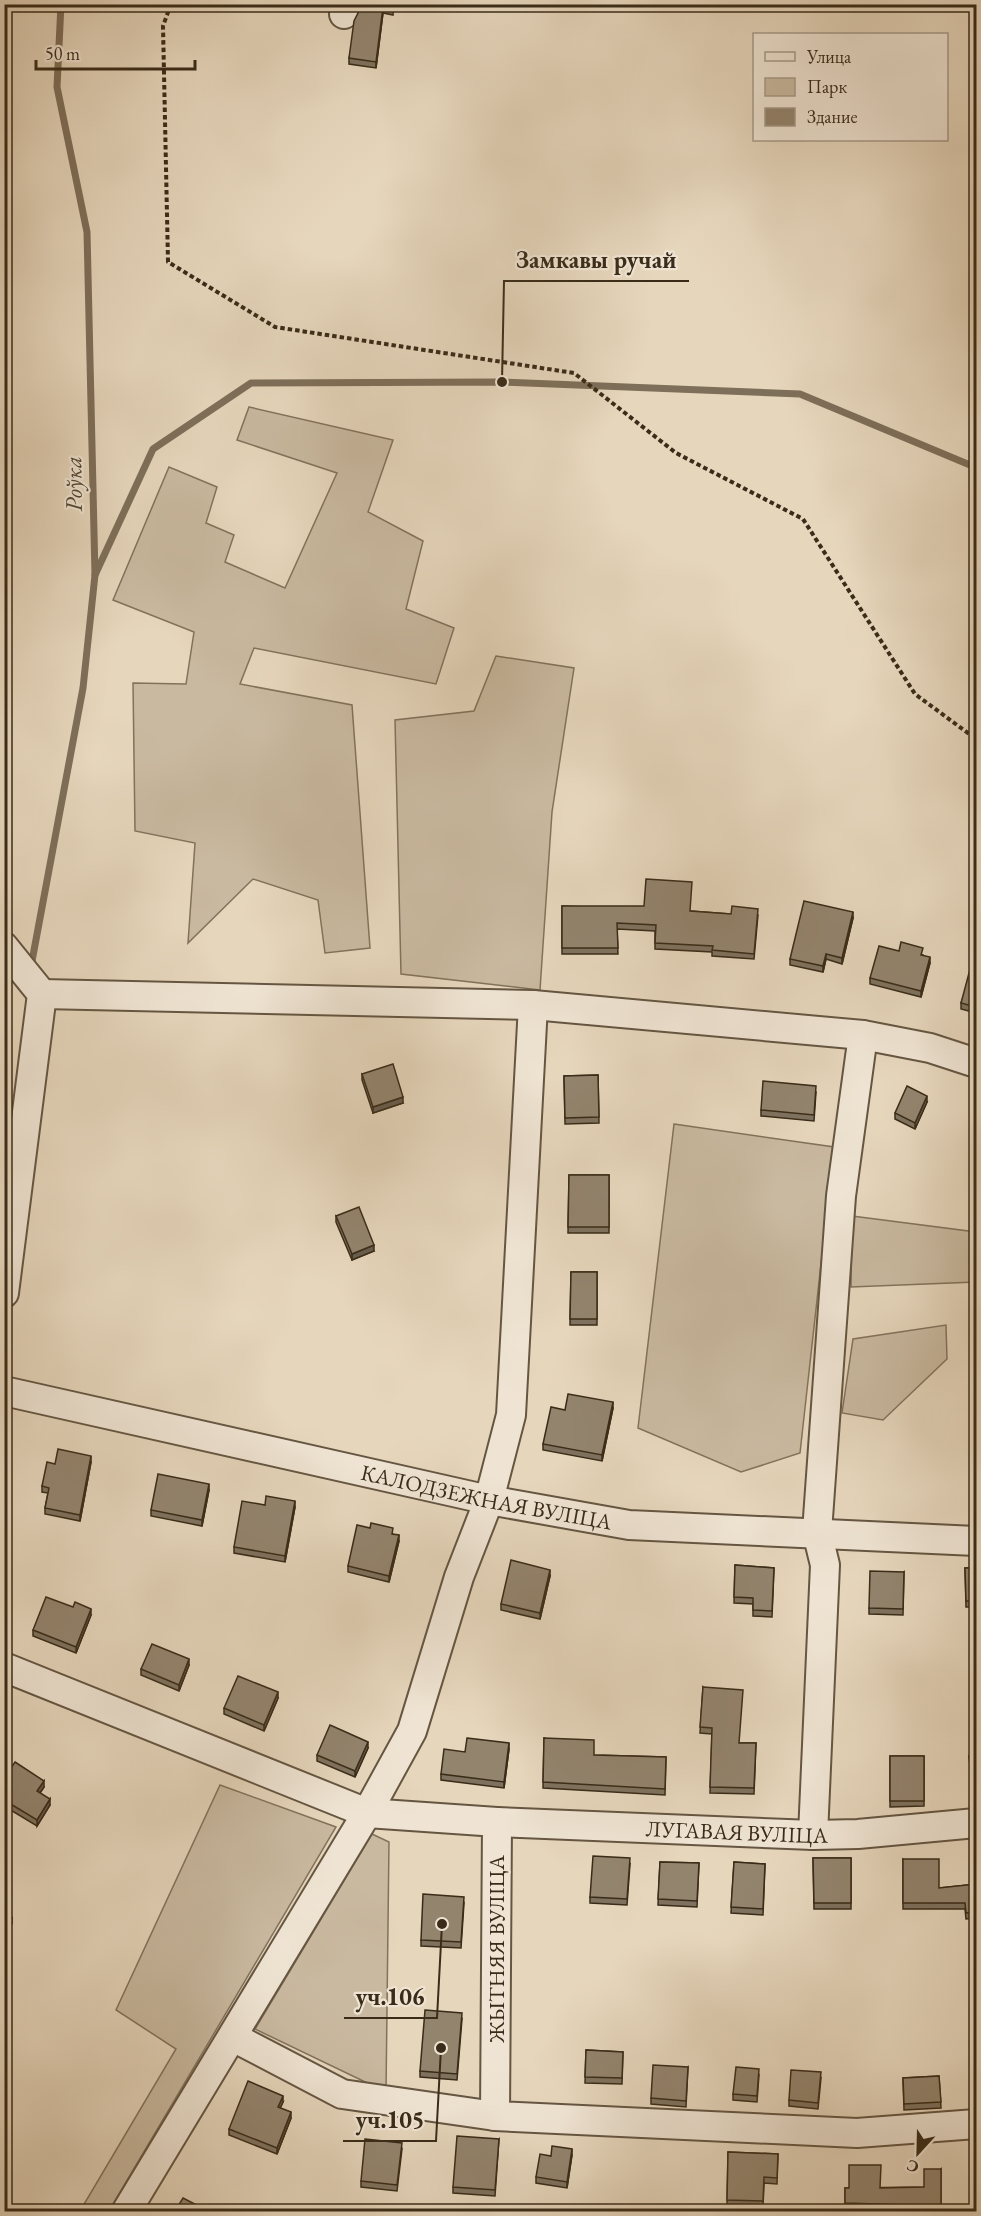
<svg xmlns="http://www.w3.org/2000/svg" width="981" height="2216" font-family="'EB Garamond',serif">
	<rect width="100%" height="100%" fill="#e6d6bc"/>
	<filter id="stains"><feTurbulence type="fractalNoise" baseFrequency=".00333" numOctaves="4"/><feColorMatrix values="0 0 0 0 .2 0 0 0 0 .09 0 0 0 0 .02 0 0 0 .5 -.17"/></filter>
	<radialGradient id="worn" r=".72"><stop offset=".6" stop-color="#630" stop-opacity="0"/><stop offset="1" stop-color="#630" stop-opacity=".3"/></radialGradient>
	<!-- green -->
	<g fill="#c9b9a0" stroke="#82725c" stroke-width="1.5">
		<polygon points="249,407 393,440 368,512 423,541 406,609 454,628 436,684 254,648 240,684 352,705 370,948 325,953 318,900 253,879 188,943 195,843 135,831 133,683 186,684 194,632 113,600 169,467 217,487 206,523 234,535 225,562 285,588 337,473 237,440"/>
		<polygon points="496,656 574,668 552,812 540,990 401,974 395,720 474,711"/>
		<polygon points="674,1124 834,1147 800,1453 741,1472 638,1428"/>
		<polygon points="852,1216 976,1232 976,1282 851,1287"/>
		<polygon points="946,1325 947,1359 883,1420 842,1413 853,1339"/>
		<polygon points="220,1785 336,1827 109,2211 80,2211 176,2049 116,2010"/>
		<polygon points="372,1834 389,1842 386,2092 255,2029"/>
	</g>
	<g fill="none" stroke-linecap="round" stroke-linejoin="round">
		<!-- stream -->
		<g stroke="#7e6f5a" stroke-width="7">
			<polyline points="95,575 153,449 251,383 502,382 800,394 970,465 976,464"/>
			<polyline points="32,961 83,688 95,575 87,232 57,87 61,4"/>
		</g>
		<!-- minor casing -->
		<g stroke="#655642" stroke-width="32">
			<g id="minor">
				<polyline points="344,14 344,4"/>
				<polyline points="4,947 42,994 4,1293"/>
				<polyline points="42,994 533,1005 863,1035 930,1048 976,1063"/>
				<path id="s1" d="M4 1391 489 1500 629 1525 976 1541"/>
				<polyline points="4,1667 367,1813 497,1822 495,2116 857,2133 976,2124"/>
				<path id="s2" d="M497 1822 813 1835 858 1834 976 1823"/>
				<polyline points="813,1835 825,1565 817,1532 841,1196 863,1035"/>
				<polyline points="233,2037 342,2094 495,2116"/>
				<polyline points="126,2212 367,1813 412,1731 459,1577 489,1500 511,1415 533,1005"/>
			</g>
		</g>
		<!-- path -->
		<polyline stroke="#3a2c19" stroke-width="4" stroke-dasharray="4.5 3" stroke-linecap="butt" points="171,4 163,26 168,262 275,327 574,373 676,453 803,519 915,694 976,739"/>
		<!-- minor -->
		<use href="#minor" stroke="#efe4d3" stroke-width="28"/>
	</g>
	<!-- wall -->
	<g fill="#7e725f" stroke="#3a2c19" stroke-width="1.5">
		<polygon points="359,4 394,4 393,15 383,13 376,68 349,64 349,58 360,10"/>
		<polygon points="562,906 691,911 731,914 758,915 754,959 712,956 712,952 655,949 655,931 617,929 618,954 562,954"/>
		<polygon points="853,918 842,964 826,959 823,972 790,965 790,959"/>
		<polygon points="899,951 923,955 930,963 921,997 870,984 870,978"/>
		<polygon points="976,963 976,1013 961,1009 961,1003"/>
		<polygon points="362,1074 403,1103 373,1113 362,1080"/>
		<polygon points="598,1075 599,1123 565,1124 564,1076"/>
		<polygon points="816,1092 814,1121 761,1116 761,1110"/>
		<polygon points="927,1102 915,1129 895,1119 895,1113"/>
		<polygon points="569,1175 609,1175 609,1233 568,1233"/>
		<polygon points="336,1216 374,1251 352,1260 336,1222"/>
		<polygon points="571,1272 597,1272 597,1325 570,1325"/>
		<polygon points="613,1408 602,1461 543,1450 543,1444 565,1410"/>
		<polygon points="91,1462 80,1521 45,1514 45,1508 48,1493 42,1492 42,1486 55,1464"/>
		<polygon points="209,1490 202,1526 151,1516 151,1510"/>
		<polygon points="265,1505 295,1507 285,1562 234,1553 234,1547"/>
		<polygon points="370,1528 393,1534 399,1541 389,1582 348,1572 348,1566"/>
		<polygon points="735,1565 774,1568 772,1617 753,1616 753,1604 734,1603"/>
		<polygon points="965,1568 976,1568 976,1607 966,1607"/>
		<polygon points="904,1572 903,1615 869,1614 869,1608"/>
		<polygon points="550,1576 540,1619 501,1610 501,1604"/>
		<polygon points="91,1615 76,1653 33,1636 33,1630"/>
		<polygon points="189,1665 179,1691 141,1675 141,1669"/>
		<polygon points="703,1687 739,1743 756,1743 754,1794 710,1793 712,1734 700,1733"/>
		<polygon points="278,1698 264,1731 224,1714 224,1708"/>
		<polygon points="544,1738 594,1755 666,1757 665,1795 543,1788"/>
		<polygon points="368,1748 355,1777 317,1761 317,1755"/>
		<polygon points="509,1749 504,1788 441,1780 441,1774 465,1752"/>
		<polygon points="976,1755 976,1802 974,1803 969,1756"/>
		<polygon points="890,1756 924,1756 924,1806 890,1807"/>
		<polygon points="4,1778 44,1787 40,1793 50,1805 37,1826 4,1806"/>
		<polygon points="813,1858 851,1858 851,1909 814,1909"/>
		<polygon points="903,1859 939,1888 976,1884 976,1918 966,1919 965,1909 903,1909"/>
		<polygon points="660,1862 699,1863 697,1907 658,1905"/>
		<polygon points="734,1862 765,1864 763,1915 731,1913"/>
		<polygon points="630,1864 627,1905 590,1903 590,1897"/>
		<polygon points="464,1903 461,1948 421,1946 421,1940"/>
		<polygon points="462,2019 457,2080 420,2077 420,2071"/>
		<polygon points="586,2050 623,2052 622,2084 585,2083"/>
		<polygon points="688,2067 686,2107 651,2104 651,2098"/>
		<polygon points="759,2075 757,2102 733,2100 733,2094"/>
		<polygon points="939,2076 941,2108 904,2110 903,2078"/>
		<polygon points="821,2078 818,2109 789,2106 789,2100"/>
		<polygon points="283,2102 280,2108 291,2118 277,2154 229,2135 229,2129"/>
		<polygon points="499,2139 495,2196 453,2193 453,2187"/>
		<polygon points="402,2149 397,2191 361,2187 361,2181"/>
		<polygon points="728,2152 778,2154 777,2184 764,2183 763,2207 727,2206"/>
		<polygon points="572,2155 567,2188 536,2183 536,2177 551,2156"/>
		<polygon points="941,2169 941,2211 845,2209 845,2188 924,2187"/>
	</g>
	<!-- shaded-wall -->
	<g fill="#675c4d" stroke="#3a2c19" stroke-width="1.5">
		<polygon points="383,7 383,13 376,68 376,62"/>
		<polygon points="853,912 853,918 842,964 842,958"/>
		<polygon points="826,954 826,959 823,972 823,966"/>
		<polygon points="930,957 930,963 921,997 921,991"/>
		<polygon points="927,1096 927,1102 915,1129 915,1123"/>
		<polygon points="403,1097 403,1103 373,1113 373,1107"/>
		<polygon points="374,1245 374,1251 352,1260 352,1254"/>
		<polygon points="613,1402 613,1408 602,1461 602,1455"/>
		<polygon points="91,1456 91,1462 80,1521 80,1515"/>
		<polygon points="209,1484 209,1490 202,1526 202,1520"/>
		<polygon points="295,1501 295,1507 285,1562 285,1556"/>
		<polygon points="399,1535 399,1541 389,1582 389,1576"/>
		<polygon points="550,1570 550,1576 540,1619 540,1613"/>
		<polygon points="91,1609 91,1615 76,1653 76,1647"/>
		<polygon points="189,1659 189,1665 179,1691 179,1685"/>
		<polygon points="278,1692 278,1698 264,1731 264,1725"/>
		<polygon points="368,1742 368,1748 355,1777 355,1771"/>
		<polygon points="509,1743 509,1749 504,1788 504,1782"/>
		<polygon points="44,1781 44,1787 37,1797 37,1791"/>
		<polygon points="50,1799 50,1805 37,1826 37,1820"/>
		<polygon points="12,1918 12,1924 4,1932 4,1926"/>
		<polygon points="9,1933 9,1939 4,1945 4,1939"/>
		<polygon points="283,2096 283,2102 278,2113 278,2107"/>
		<polygon points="291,2112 291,2118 277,2154 277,2148"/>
		<polygon points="572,2149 572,2155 567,2188 567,2182"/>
	</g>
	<!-- building -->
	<g fill="#93846e" stroke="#3a2c19" stroke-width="1.5">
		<polygon points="360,4 394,4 393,9 383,7 376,62 349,58 354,21 360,9"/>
		<polygon points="646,879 692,882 690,911 731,914 732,906 758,909 754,954 712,950 713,946 655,943 656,925 617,923 618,948 562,948 562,906 644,906"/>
		<polygon points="804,901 853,912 842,958 826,954 823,966 790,959"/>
		<polygon points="901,942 923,948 921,955 930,957 921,991 870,978 879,946 899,951"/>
		<polygon points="972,962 976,963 976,1007 961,1003"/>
		<polygon points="393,1064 403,1097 373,1107 362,1074"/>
		<polygon points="598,1075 599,1117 565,1118 564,1076"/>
		<polygon points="763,1081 816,1086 814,1115 761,1110"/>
		<polygon points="907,1086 927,1096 915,1123 895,1113"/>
		<polygon points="569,1175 609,1175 609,1227 568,1227"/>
		<polygon points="359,1207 374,1245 352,1254 336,1216"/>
		<polygon points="571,1272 597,1272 597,1319 570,1319"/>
		<polygon points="568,1394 613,1402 602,1455 543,1444 551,1407 565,1410"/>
		<polygon points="58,1449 91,1456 80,1515 45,1508 49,1488 42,1486 47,1462 55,1464"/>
		<polygon points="158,1474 209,1484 202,1520 151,1510"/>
		<polygon points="266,1496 295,1501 285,1556 234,1547 242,1501 265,1505"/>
		<polygon points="371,1523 393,1528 392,1534 399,1535 389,1576 348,1566 357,1525 370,1528"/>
		<polygon points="511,1560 550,1570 540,1613 501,1604"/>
		<polygon points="735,1565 774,1568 772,1611 753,1610 753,1598 734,1597"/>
		<polygon points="965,1568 976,1568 976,1601 966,1601"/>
		<polygon points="870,1571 904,1572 903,1609 869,1608"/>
		<polygon points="46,1597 73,1607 75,1602 91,1609 76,1647 33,1630"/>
		<polygon points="152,1644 189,1659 179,1685 141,1669"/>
		<polygon points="238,1676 278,1692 264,1725 224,1708"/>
		<polygon points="703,1687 743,1690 739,1743 756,1743 754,1788 710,1787 712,1728 700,1727"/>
		<polygon points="330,1725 368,1742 355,1771 317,1755"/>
		<polygon points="467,1738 509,1743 504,1782 441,1774 444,1749 465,1752"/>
		<polygon points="544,1738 594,1740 594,1755 666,1757 665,1789 543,1782"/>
		<polygon points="976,1755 976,1797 974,1797 969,1756"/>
		<rect x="890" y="1756" width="34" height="45"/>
		<polygon points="15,1762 44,1781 37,1791 50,1799 37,1820 4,1800 4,1778"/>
		<polygon points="593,1856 630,1858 627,1899 590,1897"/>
		<polygon points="813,1858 851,1858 851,1903 814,1903"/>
		<polygon points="903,1859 939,1859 939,1888 976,1884 976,1912 966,1913 965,1903 903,1903"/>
		<polygon points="660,1862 699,1863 697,1901 658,1899"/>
		<polygon points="734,1862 765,1864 763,1909 731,1907"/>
		<polygon points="423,1894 464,1897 461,1942 421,1940"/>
		<polygon points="4,1912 12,1918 4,1926"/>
		<polygon points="4,1929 9,1933 4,1939"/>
		<polygon points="425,2010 462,2013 457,2074 420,2071"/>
		<polygon points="586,2050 623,2052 622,2078 585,2077"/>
		<polygon points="653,2065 688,2067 686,2101 651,2098"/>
		<polygon points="736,2067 759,2069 757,2096 733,2094"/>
		<polygon points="791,2070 821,2072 818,2103 789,2100"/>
		<polygon points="939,2076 941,2102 904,2104 903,2078"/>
		<polygon points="248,2081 283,2096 278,2107 291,2112 277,2148 229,2129"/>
		<polygon points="457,2136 499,2139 495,2190 453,2187"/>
		<polygon points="365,2139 402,2143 397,2185 361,2181"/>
		<polygon points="552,2146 572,2149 567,2182 536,2177 540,2154 551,2156"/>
		<polygon points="728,2152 778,2154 777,2178 764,2177 763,2201 727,2200"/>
		<polygon points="849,2165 881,2165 880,2188 924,2187 924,2169 941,2169 941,2206 845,2203 845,2188 849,2188"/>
		<polygon points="183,2198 208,2211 175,2211"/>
	</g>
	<g text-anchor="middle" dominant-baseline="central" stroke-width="4.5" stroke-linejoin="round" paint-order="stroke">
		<!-- street labels -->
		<g font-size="22" fill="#3a2c19" stroke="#efe4d3">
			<text stroke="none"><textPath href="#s1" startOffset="494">КАЛОДЗЕЖНАЯ ВУЛІЦА</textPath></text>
			<text stroke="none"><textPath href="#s2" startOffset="240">ЛУГАВАЯ ВУЛІЦА</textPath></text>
			<text transform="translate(496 1949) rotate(-90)">ЖЫТНЯЯ ВУЛІЦА</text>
		</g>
		<!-- water labels -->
		<g font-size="24" font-style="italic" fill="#564834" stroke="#efe4d3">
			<text transform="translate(73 484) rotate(-91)">Роўка</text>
		</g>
	</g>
	<!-- callouts -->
	<path fill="none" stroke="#3a2c19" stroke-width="2" d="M502 382L504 281H689M442 1924L437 2018H344M441 2048L436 2141H343"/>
	<g fill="#3a2c19" stroke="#efe4d3" stroke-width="2">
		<circle cx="502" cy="382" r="6"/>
		<circle cx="442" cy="1924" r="6"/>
		<circle cx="441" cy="2048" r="6"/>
	</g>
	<g font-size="24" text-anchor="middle" font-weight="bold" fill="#3a2c19" stroke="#efe4d3" stroke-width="4.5" stroke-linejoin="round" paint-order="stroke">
		<text x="596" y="268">Замкавы ручай</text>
		<text x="390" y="2005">уч.106</text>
		<text x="390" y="2128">уч.105</text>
	</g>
	<!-- margin -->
	<rect width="981" height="2216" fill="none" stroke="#e6d6bc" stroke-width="24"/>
	<rect x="6" y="6" width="969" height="2204" fill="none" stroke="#3a2c19" stroke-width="3"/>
	<rect x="12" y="12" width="957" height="2192" fill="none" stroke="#3a2c19" stroke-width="1.5"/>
	<!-- legend -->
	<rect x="753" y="33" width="195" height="108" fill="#efe4d3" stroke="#a79a89" stroke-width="1.5"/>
	<rect x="765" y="52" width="30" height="9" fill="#efe4d3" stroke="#a79a89" stroke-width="1.5"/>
	<text x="807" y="63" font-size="18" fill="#3a2c19">Улица</text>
	<rect x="765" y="78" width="30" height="18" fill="#c9b9a0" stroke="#a79a89" stroke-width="1.5"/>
	<text x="807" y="93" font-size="18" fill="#3a2c19">Парк</text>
	<rect x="765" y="108" width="30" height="18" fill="#93846e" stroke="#a79a89" stroke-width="1.5"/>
	<text x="807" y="123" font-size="18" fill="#3a2c19">Здание</text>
	<!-- north arrow -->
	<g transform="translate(918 2153) rotate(202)" stroke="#efe4d3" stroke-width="4.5" paint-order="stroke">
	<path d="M0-4.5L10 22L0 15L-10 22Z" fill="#3a2c19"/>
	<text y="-9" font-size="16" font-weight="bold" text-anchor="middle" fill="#3a2c19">С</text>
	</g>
	<!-- scale -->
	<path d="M36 60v9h159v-9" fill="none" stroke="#3a2c19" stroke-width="3"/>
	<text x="45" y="60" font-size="18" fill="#3a2c19" stroke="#efe4d3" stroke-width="4.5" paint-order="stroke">50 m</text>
	<rect width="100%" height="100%" filter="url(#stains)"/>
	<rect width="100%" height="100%" fill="url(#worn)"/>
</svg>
